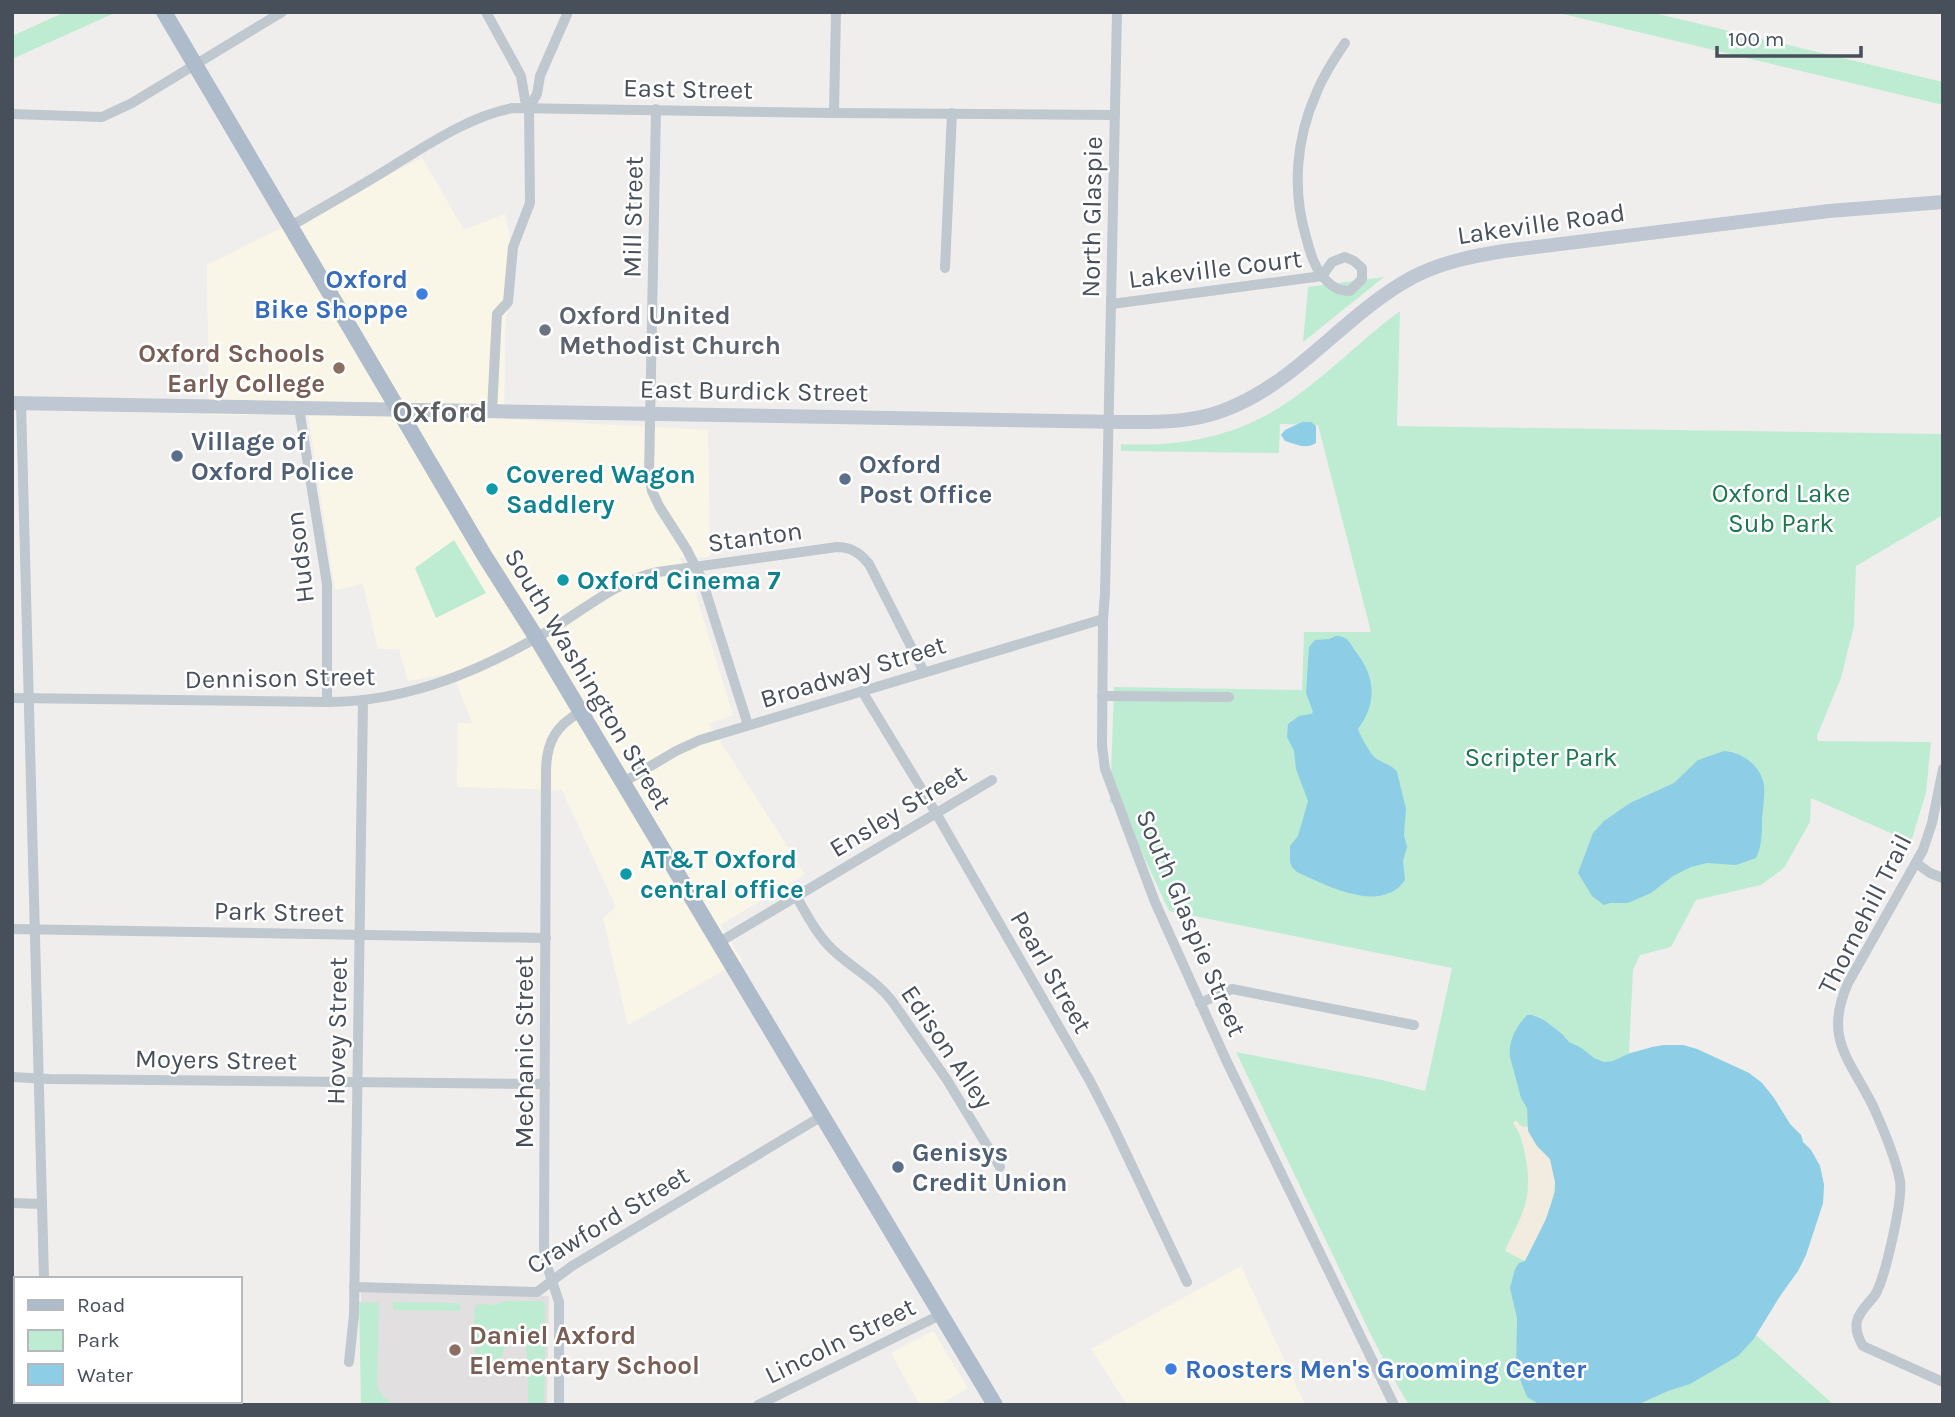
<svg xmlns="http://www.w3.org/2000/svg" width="1955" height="1417" font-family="Karla,sans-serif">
	<rect width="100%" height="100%" fill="#f0eeed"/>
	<!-- commercial -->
	<g fill="#faf6e7">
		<polygon points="422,158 464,230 505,214 514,259 505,326 504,419 708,430 710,557 679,558 691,579 733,715 709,724 805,874 720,925 742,960 628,1025 603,918 616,907 562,790 457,787 458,723 472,723 453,673 408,681 399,649 378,649 363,584 335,590 308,415 209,415 207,265"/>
		<polygon points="1241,1266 1305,1405 1124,1405 1126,1403 1091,1349"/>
		<polygon points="933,1331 968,1388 938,1405 920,1405 891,1353"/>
	</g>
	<!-- education -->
	<polygon fill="#e1dfdf" points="361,1287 549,1296 547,1405 362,1405"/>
	<!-- green -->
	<g fill="#beecd3">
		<polygon points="65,12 117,12 12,59 12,36"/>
		<polygon points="1555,12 1650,12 1943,82 1943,105"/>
		<polygon points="1384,277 1303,342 1308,287"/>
		<path d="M1400 311 1397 426 1943 434V515L1856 566 1854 626 1841 678 1817 736 1818 741 1931 742 1926 793 1911 842 1811 798 1810 822 1784 868 1761 885 1696 900 1671 947 1640 955 1633 970 1629 1053 1664 1045H1683L1697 1049 1749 1073 1762 1083 1774 1098 1790 1124 1801 1135 1803 1142 1811 1150 1820 1166 1824 1185 1823 1203 1806 1255 1798 1271 1780 1296 1756 1335 1834 1405H1409L1397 1385 1371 1335 1236 1052 1382 1080 1425 1091 1452 968 1169 911 1119 803H1110L1114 687 1302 690 1304 632H1371L1318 425 1280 424 1279 453 1121 451V444C1176 447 1229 438 1277 409 1321 382 1358 342 1400 311Z"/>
		<polygon points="454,540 486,593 436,618 415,568"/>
		<polygon points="505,1301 542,1301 545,1303 545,1363 528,1363 525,1341 515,1338 505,1341 501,1362 479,1363 475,1360 474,1309 478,1304 493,1305"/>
		<path d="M359 1302 379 1303 377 1385C380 1396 388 1402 399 1405H361Z"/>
		<polygon points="393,1302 456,1303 460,1304 460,1310 458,1311 398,1310 393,1309"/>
		<polygon points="528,1367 545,1367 544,1405 528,1405"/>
	</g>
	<!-- sand -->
	<path fill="#f1ecdf" d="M1516 1120 1521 1126 1528 1127C1532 1142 1541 1147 1549 1158 1568 1182 1538 1239 1525 1261L1505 1251C1521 1214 1533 1203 1526 1160 1524 1147 1521 1134 1513 1123Z"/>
	<!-- water -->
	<g fill="#8dcde6">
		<path d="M1302 422H1311L1316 426V443C1305 450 1296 444 1285 441L1281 435 1285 430Z"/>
		<path d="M1336 636C1348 636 1350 643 1356 652 1376 678 1377 703 1358 729 1360 735 1371 756 1377 759 1384 764 1391 764 1397 772L1406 809 1404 835 1407 847 1403 861 1405 880C1381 915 1326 885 1297 872L1292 867 1290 862V846L1298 836 1308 801 1296 769 1294 751 1287 737 1288 724 1299 716 1311 714 1313 712 1306 693 1309 647 1315 640 1329 639Z"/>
		<path d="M1724 751C1742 752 1761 766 1764 785 1765 795 1763 808 1762 819 1762 832 1762 846 1756 858L1736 865 1707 863 1691 867 1673 876 1651 893 1628 903H1610L1604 905 1592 896 1578 873 1593 833 1604 821 1630 803 1674 783 1698 760Z"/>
		<path d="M1527 1015H1532L1544 1020 1562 1034 1569 1042 1580 1047 1594 1058 1604 1062 1613 1061 1628 1054 1652 1047 1664 1045H1683L1697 1049 1749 1073 1762 1083 1774 1098 1790 1124 1801 1135 1803 1142 1811 1150 1820 1166 1824 1185 1823 1203 1806 1255 1798 1271 1780 1296 1753 1340 1738 1356 1690 1384 1668 1391 1637 1405 1537 1403 1527 1397 1516 1369 1517 1318 1510 1288 1515 1269 1519 1263 1525 1261 1546 1219 1555 1192V1182L1550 1159 1537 1146 1528 1131 1527 1108 1521 1098 1510 1057C1508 1041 1516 1027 1527 1015Z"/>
	</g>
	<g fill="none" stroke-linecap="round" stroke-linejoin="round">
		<!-- street -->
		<g stroke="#bfc7cf" stroke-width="10">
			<polyline points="486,12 521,76 525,100 529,108 530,203 513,247 508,302 497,314 492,411"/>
			<polyline points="1117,12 1105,594 1103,619 1102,746 1105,769 1155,902 1227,1062 1394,1405"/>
			<polyline points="529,108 537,94 540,76 568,12"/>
			<polyline points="656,109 649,475 652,491 659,506 687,550 702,580 748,725"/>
			<polyline points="834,113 836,12"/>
			<polyline points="12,114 102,117 132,103 282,12"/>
			<path d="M291 226C323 207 356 189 388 169 424 147 471 115 513 108L834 113 1115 115"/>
			<polyline points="945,268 952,113"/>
			<path d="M1112 304 1322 276C1331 286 1337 291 1350 291L1362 279V268L1354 261 1345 257 1332 262 1322 276C1313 264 1310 251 1306 237 1292 190 1296 139 1316 94 1323 76 1334 59 1345 43"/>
			<polyline points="21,403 44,1279"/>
			<polyline points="299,408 327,584 327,702"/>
			<polyline points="862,691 936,813 1090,1081 1113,1126 1187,1282"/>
			<polyline points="1102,696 1229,697"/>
			<path d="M12 698 327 702C411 702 488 668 558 625 590 605 620 580 658 572L837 547C851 547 860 553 869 564L924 672"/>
			<path d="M1943 769 1932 823 1923 850 1848 983C1823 1039 1850 1059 1873 1106 1882 1126 1896 1159 1900 1181 1903 1199 1885 1279 1875 1295 1869 1303 1860 1310 1857 1321 1855 1330 1858 1338 1863 1346L1943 1382"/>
			<polyline points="622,783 676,751 700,740 1103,619"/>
			<polyline points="1916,863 1930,873 1943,878"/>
			<path d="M796 896C807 915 817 935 833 950 852 968 876 980 892 1001L947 1080 1000 1167"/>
			<polyline points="12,929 546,938"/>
			<polyline points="718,943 992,780"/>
			<polyline points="1200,1003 1232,989 1414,1025"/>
			<polyline points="12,1077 49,1079 545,1084"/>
			<polyline points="12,1203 42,1204"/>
			<polyline points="354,1287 537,1292 572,1266 822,1116"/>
			<polyline points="349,1362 354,1315 363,701"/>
			<polyline points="47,1401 47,1405"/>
			<path d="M559 1405V1302L547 1266 544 1249 546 769C547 741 556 726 580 712"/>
			<polyline points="758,1405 940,1315"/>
		</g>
		<!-- secondary -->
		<path stroke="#bfc7d3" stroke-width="14" d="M12 403 1122 422C1157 422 1189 423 1222 411 1297 384 1344 314 1413 277 1442 262 1473 256 1504 251L1829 211 1943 202"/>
		<!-- primary -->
		<polyline stroke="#aebbcb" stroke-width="16" points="164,12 484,555 536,637 995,1405"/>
	</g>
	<!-- markers -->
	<g fill="#3f7fe0" stroke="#fff" stroke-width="2.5">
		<circle cx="422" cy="294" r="7"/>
		<circle cx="1171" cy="1369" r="7"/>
	</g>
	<circle fill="#6b7280" stroke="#fff" stroke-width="2.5" cx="545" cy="330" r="7"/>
	<g fill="#8d6e63" stroke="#fff" stroke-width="2.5">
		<circle cx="339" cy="368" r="7"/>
		<circle cx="455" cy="1350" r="7"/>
	</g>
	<g fill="#5c6f8a" stroke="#fff" stroke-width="2.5">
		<circle cx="177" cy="456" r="7"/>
		<circle cx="845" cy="479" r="7"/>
		<circle cx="898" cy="1167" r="7"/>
	</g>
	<g fill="#0f9aa8" stroke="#fff" stroke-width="2.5">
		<circle cx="492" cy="489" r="7"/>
		<circle cx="563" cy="580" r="7"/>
		<circle cx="626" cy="874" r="7"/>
	</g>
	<g text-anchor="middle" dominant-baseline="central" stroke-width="5" stroke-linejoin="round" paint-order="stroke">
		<!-- street labels -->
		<g font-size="26" fill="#474f5a" stroke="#fff">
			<text transform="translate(688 89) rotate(1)">East Street</text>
			<text transform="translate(633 217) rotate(-89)">Mill Street</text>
			<text transform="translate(1092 217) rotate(-89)">North Glaspie</text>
			<text transform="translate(1541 224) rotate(-8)">Lakeville Road</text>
			<text transform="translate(1215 269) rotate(-7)">Lakeville Court</text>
			<text transform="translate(754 391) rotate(1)">East Burdick Street</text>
			<text transform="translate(755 537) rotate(-8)">Stanton</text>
			<text transform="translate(300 557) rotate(-97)">Hudson</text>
			<text transform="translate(853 672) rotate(-17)">Broadway Street</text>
			<text transform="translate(280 678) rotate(-1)">Dennison Street</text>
			<text transform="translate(588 679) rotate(59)">South Washington Street</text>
			<text transform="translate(898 811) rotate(-31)">Ensley Street</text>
			<text transform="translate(279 912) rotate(1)">Park Street</text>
			<text transform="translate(1865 914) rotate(-63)">Thornehill Trail</text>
			<text transform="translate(1191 923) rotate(67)">South Glaspie Street</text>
			<text transform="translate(1051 972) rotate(60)">Pearl Street</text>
			<text transform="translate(337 1031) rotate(-89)">Hovey Street</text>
			<text transform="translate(947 1047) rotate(56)">Edison Alley</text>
			<text transform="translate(524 1052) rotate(-90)">Mechanic Street</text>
			<text transform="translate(216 1060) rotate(1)">Moyers Street</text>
			<text transform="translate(608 1220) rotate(-31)">Crawford Street</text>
			<text transform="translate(840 1341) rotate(-26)">Lincoln Street</text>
		</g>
		<!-- shop labels -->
		<g font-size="26" font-weight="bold" fill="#366cbe" stroke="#fff" text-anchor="end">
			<text x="408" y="279">Oxford<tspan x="408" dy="30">Bike Shoppe</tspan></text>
			<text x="1185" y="1369" text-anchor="start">Roosters Men's Grooming Center</text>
		</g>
		<!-- worship labels -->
		<g font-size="26" font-weight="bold" fill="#5b616d" stroke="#fff" text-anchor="start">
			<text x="559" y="315">Oxford United<tspan x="559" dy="30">Methodist Church</tspan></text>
		</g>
		<!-- education labels -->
		<g font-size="26" font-weight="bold" fill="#785e54" stroke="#fff" text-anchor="end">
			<text x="325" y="353">Oxford Schools<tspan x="325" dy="30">Early College</tspan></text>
			<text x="469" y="1335" text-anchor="start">Daniel Axford<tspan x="469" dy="30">Elementary School</tspan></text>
		</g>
		<!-- service labels -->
		<g font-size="26" font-weight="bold" fill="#4e5e75" stroke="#fff" text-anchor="start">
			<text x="191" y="441">Village of<tspan x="191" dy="30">Oxford Police</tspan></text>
			<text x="859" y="464">Oxford<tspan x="859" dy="30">Post Office</tspan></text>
			<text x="912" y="1152">Genisys<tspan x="912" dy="30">Credit Union</tspan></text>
		</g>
		<!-- culture labels -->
		<g font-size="26" font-weight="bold" fill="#0d838f" stroke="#fff" text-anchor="start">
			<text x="506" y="474">Covered Wagon<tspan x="506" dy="30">Saddlery</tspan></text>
			<text x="577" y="580">Oxford Cinema 7</text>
			<text x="640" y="859">AT&amp;T Oxford<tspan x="640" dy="30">central office</tspan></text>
		</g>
		<!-- park labels -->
		<g font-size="26" fill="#1c7650" stroke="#fff">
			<text x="1781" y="493">Oxford Lake<tspan x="1781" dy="30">Sub Park</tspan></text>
			<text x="1541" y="757">Scripter Park</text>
		</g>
		<!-- quarter labels -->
		<g font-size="30" font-weight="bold" fill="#5a5d62" stroke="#fff">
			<text x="440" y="412">Oxford</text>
		</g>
	</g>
	<!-- border -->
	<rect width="1955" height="1417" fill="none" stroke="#474f5a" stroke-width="28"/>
	<!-- legend -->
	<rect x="14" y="1277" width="228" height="126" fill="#ffffff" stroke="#b5b9bd" stroke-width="2"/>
	<rect x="28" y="1300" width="35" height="10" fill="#aebbcb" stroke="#b5b9bd" stroke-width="2"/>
	<text x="77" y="1312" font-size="21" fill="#474f5a">Road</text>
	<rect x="28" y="1330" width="35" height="21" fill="#beecd3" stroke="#b5b9bd" stroke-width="2"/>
	<text x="77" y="1347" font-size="21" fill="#474f5a">Park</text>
	<rect x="28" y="1364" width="35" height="21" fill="#8dcde6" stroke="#b5b9bd" stroke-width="2"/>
	<text x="77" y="1382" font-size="21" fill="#474f5a">Water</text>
	<!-- scale -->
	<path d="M1717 46v10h144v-10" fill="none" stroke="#474f5a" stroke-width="3.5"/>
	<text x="1728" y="46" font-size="21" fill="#474f5a" stroke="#ffffff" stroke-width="5" paint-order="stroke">100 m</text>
</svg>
